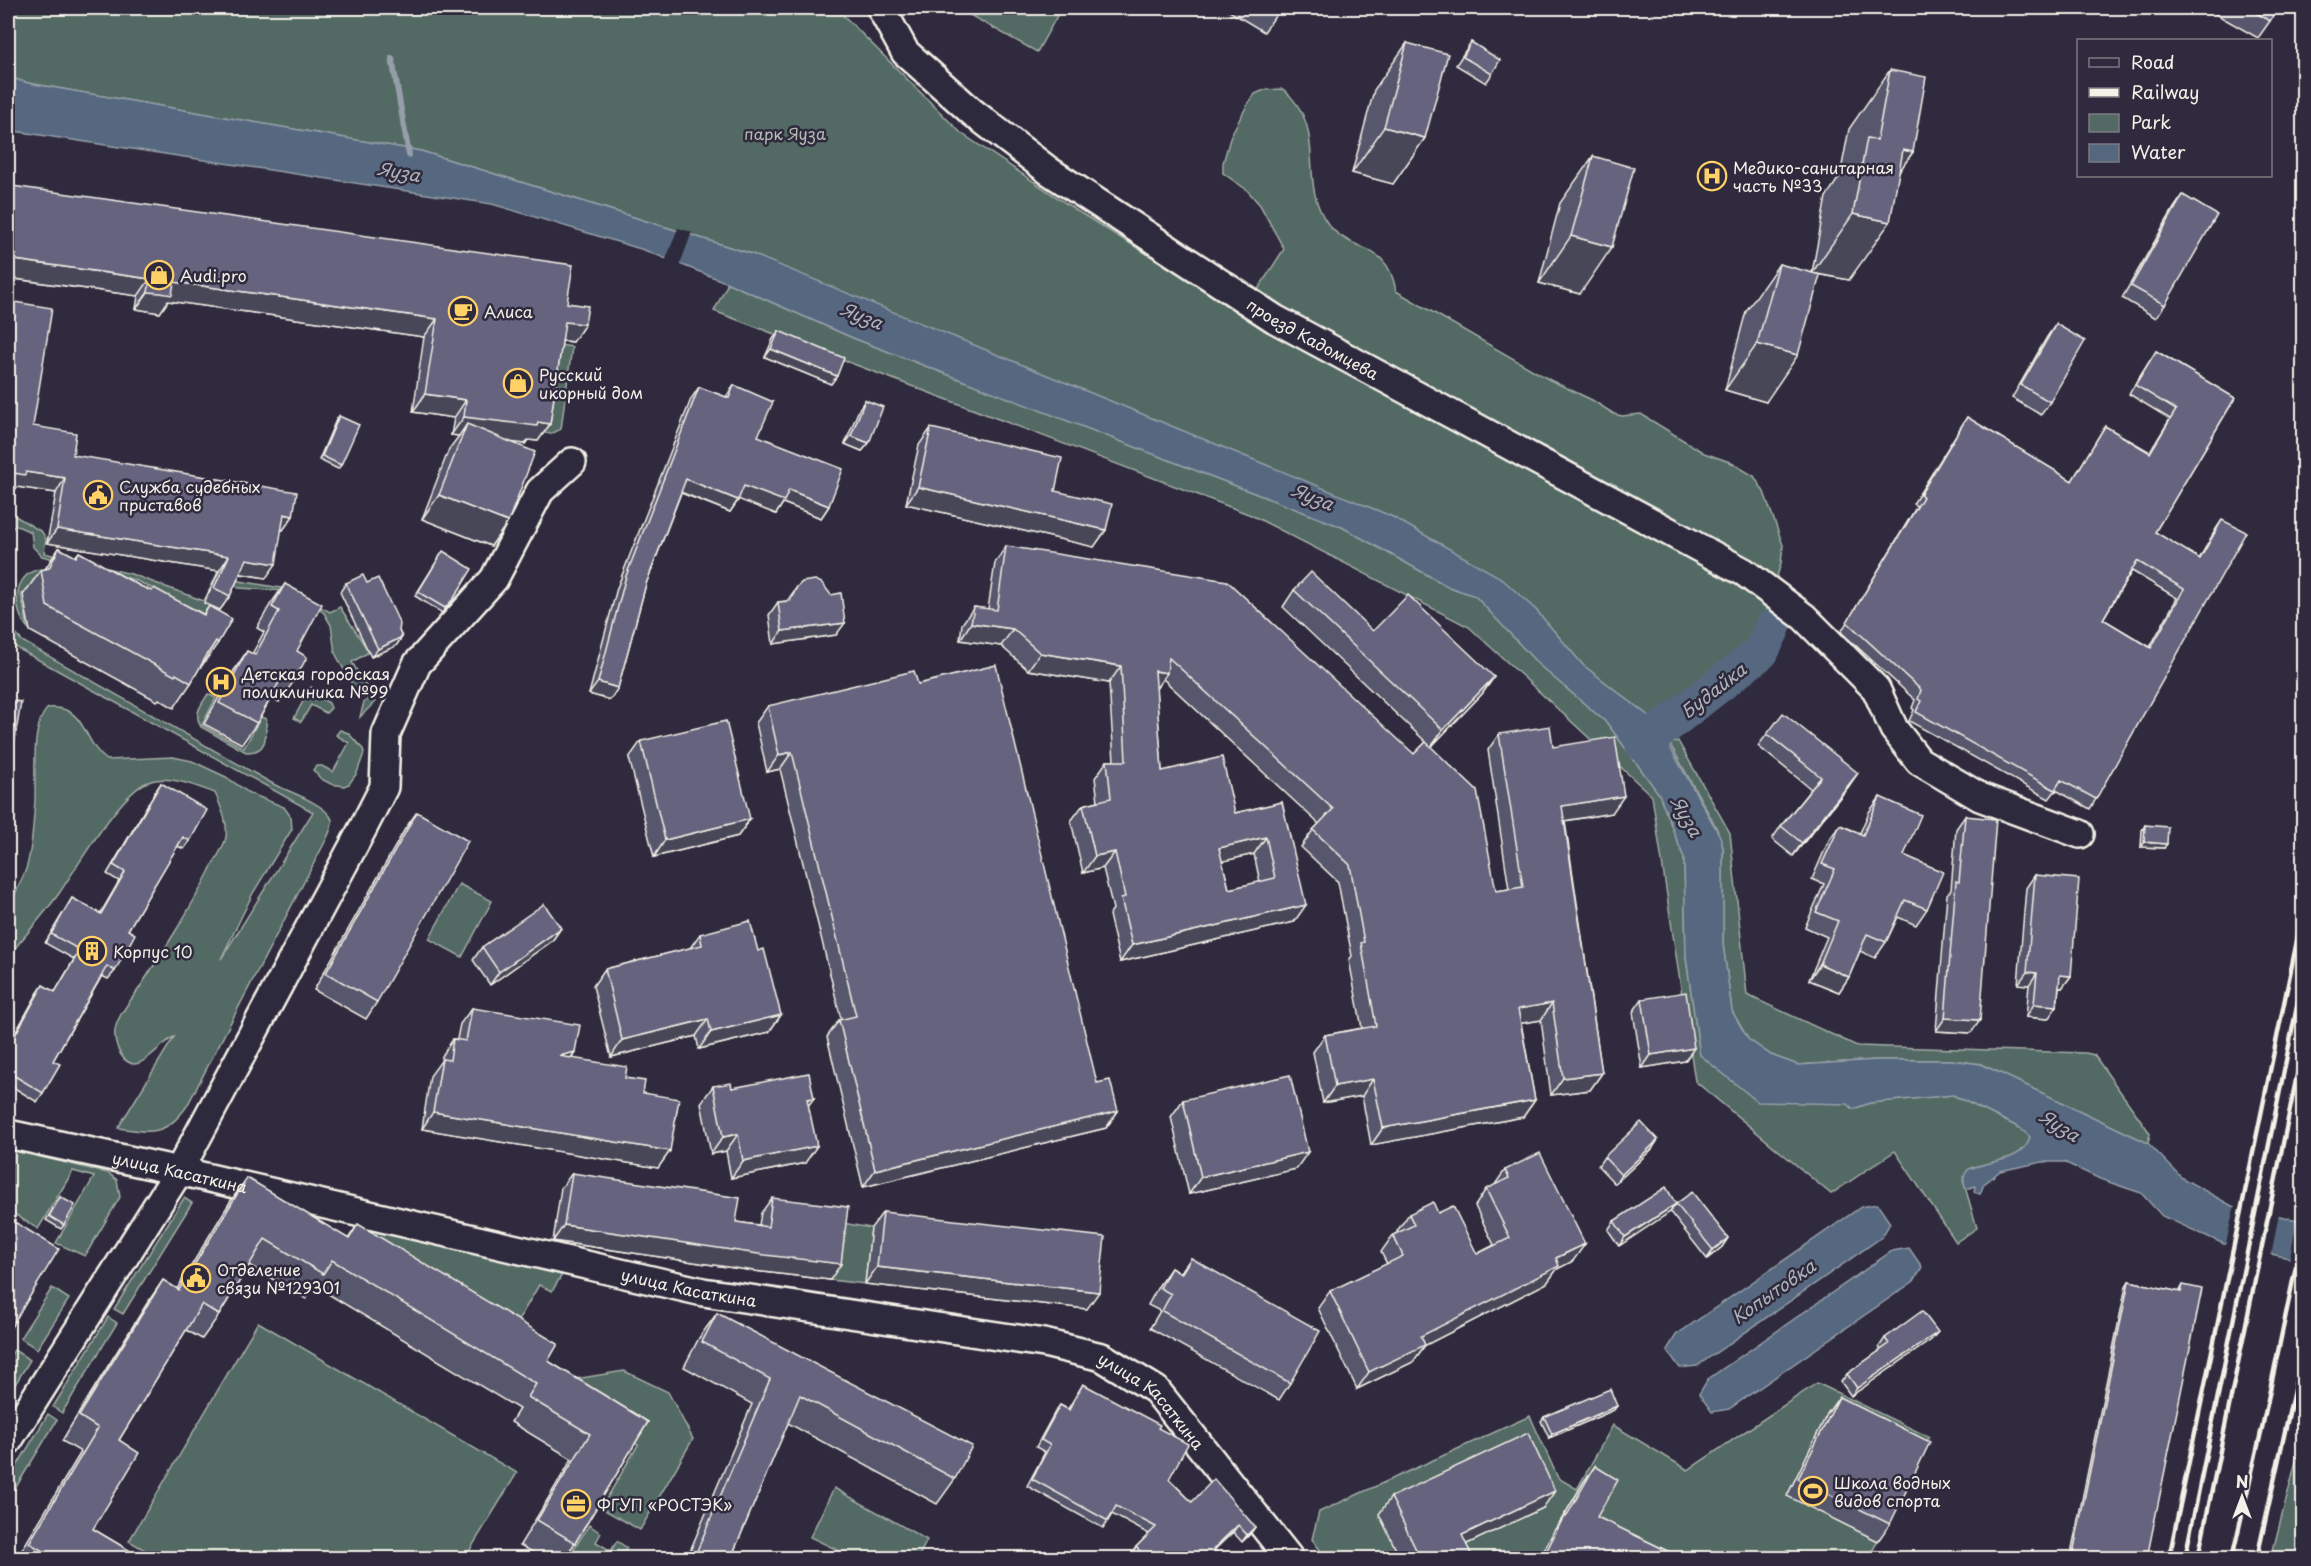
<svg xmlns="http://www.w3.org/2000/svg" width="2311" height="1566" font-family="'Playpen Sans',sans-serif">
	<rect width="100%" height="100%" fill="#2f2a3d"/>
	<filter id="ink" filterUnits="userSpaceOnUse"><feTurbulence type="fractalNoise" baseFrequency=".0167" numOctaves="2"/><feDisplacementMap in="SourceGraphic" scale="12" xChannelSelector="R" yChannelSelector="G"/><feConvolveMatrix kernelMatrix="1 2 1 2 8 2 1 2 1" color-interpolation-filters="sRGB"/></filter>
	<g filter="url(#ink)">
		<!-- green -->
		<g fill="#526964" stroke="#a3ada6" stroke-width="1.5">
			<path d="M8 8H836L961 133 1082 214 1194 283 1235 302 1257 291 1284 249 1260 205 1247 190 1223 173V163L1231 135 1249 102 1255 94 1264 90 1283 89C1330 129 1296 181 1328 224 1352 255 1387 239 1396 291L1550 380 1592 400 1614 414 1622 416 1641 414 1704 453 1730 462 1754 476 1764 492 1783 545 1781 563 1756 647 1655 721 1583 665 1536 610 752 254 421 151 28 83 8 77Z"/>
			<polygon points="960,8 1045,8 1058,14 1037,52 959,9"/>
			<path d="M728 283 853 338 1342 527 1449 587 1475 595 1539 665 1607 723 1659 794 1684 858 1686 958 1700 1055 1849 1104 1853 1109 1870 1103 1953 1095 2020 1128 2031 1137C2024 1163 1990 1160 1969 1169L1963 1180 1977 1228 1956 1242 1895 1151 1831 1194 1695 1081 1652 796 1469 627 1251 515 714 311Z"/>
			<polygon points="552,344 572,347 561,429 551,434 539,432"/>
			<path d="M12 514 42 532 46 539 44 553 131 574 204 601 218 572 234 580 287 589 330 612 340 607 369 652 352 662 375 702 360 717 364 702 368 700 362 689 356 692 335 653 331 625 324 613 315 606 285 591 239 588 233 584C225 601 225 615 204 614L135 580 42 556 33 547 31 532 15 525 8 536V523Z"/>
			<path d="M41 569 28 592 21 594 28 628C12 611 12 573 41 569Z"/>
			<path d="M8 625 22 641 275 785C288 791 328 805 332 820 333 826 329 833 327 838L187 1106C166 1136 151 1133 118 1128L174 1037C164 1041 144 1066 133 1064 119 1061 112 1038 116 1026 120 1011 132 1000 140 987 164 950 188 913 208 874 213 863 221 852 225 841 230 826 221 807 215 793 196 786 168 774 148 782 120 793 78 866 60 892 44 915 25 935 8 957 7 944 5 928 8 915 10 900 21 884 26 869 33 847 33 823 35 801 36 776 30 725 48 708 88 705 81 742 107 760L173 757 192 761 226 777 249 793 284 807 291 817 292 829 253 893 221 959 313 812 8 643Z"/>
			<polygon points="311,687 318,691 316,696 329,703 331,708 326,713 311,705 301,722 294,718"/>
			<path d="M208 694 216 698 202 725 244 748 261 717 266 719C266 736 268 753 246 752L201 727C193 714 201 705 208 694Z"/>
			<polygon points="340,730 348,733 363,749 364,753 357,773 349,784 344,786 331,784 321,779 313,770 316,766 322,766 333,772 349,743 336,735"/>
			<polygon points="1678,741 1730,833 1747,995 1857,1046 2086,1053 2094,1055 2147,1129 2150,1134 2148,1143 1981,1064 1951,1060 1877,1060 1798,1065 1771,1055 1748,1039 1732,1011 1723,944 1723,847 1716,827 1670,744"/>
			<polygon points="459,884 492,901 462,957 429,939"/>
			<polygon points="8,1149 108,1173 117,1180 120,1197 85,1256 56,1243 94,1177 73,1171 38,1229 8,1210"/>
			<polygon points="184,1198 192,1203 123,1314 114,1309"/>
			<polygon points="837,1222 871,1228 865,1284 830,1280"/>
			<polygon points="380,1227 562,1275 552,1291 539,1285 512,1331 368,1249"/>
			<polygon points="52,1288 69,1299 37,1349 20,1338"/>
			<polygon points="108,1317 117,1323 62,1413 53,1407"/>
			<polygon points="258,1322 517,1473 465,1558 159,1558 129,1541"/>
			<polygon points="14,1350 30,1360 8,1396 8,1360"/>
			<polygon points="624,1371 668,1392 693,1439 640,1530 601,1508 638,1445 542,1390 545,1384"/>
			<polygon points="1817,1383 1929,1437 1869,1558 1326,1558 1312,1539 1319,1512 1530,1416 1558,1478 1577,1489 1613,1425 1688,1470"/>
			<polygon points="48,1414 57,1420 8,1500 8,1481"/>
			<polygon points="2303,1434 2303,1558 2271,1558"/>
			<polygon points="834,1488 927,1540 918,1558 854,1558 810,1537"/>
			<polygon points="589,1525 601,1533 596,1542 611,1551 617,1541 627,1548 620,1558 568,1558"/>
		</g>
		<!-- water -->
		<g fill="#55677f" stroke="#959ea9" stroke-width="1.5">
			<path d="M8 77 28 83 421 151 752 254 1391 516 1501 578 1536 610 1583 665 1655 721 1720 836 1723 848V944L1732 1011 1748 1039 1771 1055 1798 1065 1877 1060H1951L1981 1064 2148 1143 2182 1178 2232 1206 2303 1221V1261L2224 1244 2162 1216 2141 1193 2100 1179 2064 1162H2042L2000 1171 1984 1184 1980 1194 1974 1192 1975 1186 1966 1189C1963 1180 1962 1176 1969 1169 1990 1160 2024 1162 2030 1137L2020 1128 1953 1095 1870 1103 1853 1109 1848 1104 1758 1102 1700 1055 1686 957 1684 858 1659 794 1607 723 1539 665 1475 596 1449 587 1342 527 853 338 728 283 644 250 492 204 8 130Z"/>
			<polygon points="1877,1204 1890,1223 1882,1237 1697,1366 1680,1368 1667,1350 1676,1335 1861,1207"/>
			<polygon points="1909,1248 1922,1267 1914,1281 1729,1409 1712,1412 1699,1394 1708,1379 1892,1251"/>
		</g>
		<!-- pier -->
		<g fill="#2f2a3d">
			<polygon points="678,228 692,232 679,267 665,262"/>
			<polygon points="2235,1204 2279,1213 2271,1257 2225,1248"/>
			<polygon points="2298,1216 2304,1217 2304,1264 2289,1261"/>
		</g>
		<g fill="none" stroke-linecap="round" stroke-linejoin="round">
			<!-- stream -->
			<g stroke="#959ea9" stroke-width="6">
				<polyline points="392,58 409,155"/>
				<polyline points="2303,1558 2304,1558"/>
			</g>
			<!-- river -->
			<polyline stroke="#55677f" stroke-width="36" points="1643,744 1761,652 1773,627"/>
			<!-- minor casing -->
			<g stroke="#f4f1e8" stroke-width="32">
				<g id="minor">
					<path id="s1" d="M881 8 905 52 972 112 1049 171 1275 319 1744 572 1804 617 1876 689 1894 729 1919 761 1980 797 2080 834"/>
					<path id="s2" d="M8 1134 179 1171 703 1292 1044 1343 1102 1357 1156 1390 1289 1558"/>
					<polyline points="8,1441 179,1171 363,828 384,787 386,734 417,664 494,579 540,491 572,462"/>
				</g>
			</g>
			<!-- minor -->
			<use href="#minor" stroke="#2f2a3d" stroke-width="27"/>
			<!-- rail -->
			<g stroke="#f4f1e8" stroke-width="4.5">
				<polyline points="2169,1558 2304,907"/>
				<polyline points="2185,1558 2304,972"/>
				<polyline points="2198,1558 2304,1041"/>
				<polyline points="2232,1558 2262,1428 2304,1228"/>
				<polyline points="2257,1558 2304,1345"/>
			</g>
		</g>
		<!-- wall -->
		<g fill="#57566c" stroke="#f4f1e8" stroke-width="1.5" fill-rule="evenodd">
			<polygon points="1224,8 1281,8 1264,32"/>
			<polygon points="2205,8 2277,8 2270,21 2258,38"/>
			<polygon points="1471,42 1492,74 1486,83 1456,65"/>
			<polygon points="1407,43 1425,138 1393,184 1352,173 1374,90"/>
			<polygon points="1890,70 1913,152 1899,171 1849,280 1817,274 1766,402 1725,390 1746,311 1779,264 1812,273 1826,197 1840,176 1849,129"/>
			<polygon points="1593,156 1580,294 1539,283 1560,203"/>
			<polygon points="12,186 567,303 585,324 573,342 562,341 550,424 538,441 528,440 525,444 511,442 508,522 491,546 422,519 449,449 459,436 451,435 454,418 413,412 424,337 168,301 160,313 136,309 138,296 8,278 8,193"/>
			<polygon points="2183,195 2165,305 2156,318 2122,298 2174,208"/>
			<polygon points="2056,324 2050,402 2041,415 2012,398 2047,337"/>
			<polygon points="779,331 831,384 765,357 773,339"/>
			<path d="M2156 351 2235 398 2155 532 2199 559 2216 529 2222 520 2096 799 2090 809 2056 790 2049 799 1909 721 1914 710 1912 708 1915 700 1841 632 1917 506 1913 504 1967 417 2072 481 2105 426 2150 452 2170 419 2129 394ZM2132 571 2177 598 2150 647 2103 619Z"/>
			<polygon points="734,385 758,436 829,506 821,518 783,503 776,514 739,499 730,512 681,493 646,584 618,688 610,700 589,694 617,588 691,399 699,387 726,397"/>
			<polygon points="865,400 869,443 862,451 845,444 859,409"/>
			<polygon points="339,416 341,465 338,469 319,460 336,420"/>
			<polygon points="33,426 73,455 293,516 283,530 281,530 266,578 240,574 230,596 220,610 204,603 219,571 47,543 56,493 17,487 16,489"/>
			<polygon points="931,428 1055,491 1106,530 1094,547 906,504 919,445"/>
			<path d="M1006 546 1414 754 1426 742 1283 607 1294 590 1373 631 1494 677 1482 694 1431 747 1496 891 1509 889 1488 750 1499 734 1553 747 1612 813 1565 821 1602 1073 1590 1090 1551 1095 1541 1020 1521 1023 1535 1100 1523 1117 1371 1145 1362 1096 1323 1103 1313 1052 1325 1035 1362 1028 1349 960 1352 956 1338 882 1301 847 1313 830 1319 824 1163 679 1156 689 1162 771 1235 813 1282 802 1294 922 1120 962 1109 915 1113 909 1103 868 1083 873 1071 821 1083 805 1098 801 1095 778 1107 761H1114L1109 683 1028 670 1001 646 960 640 962 624 974 607 988 609 995 563ZM1254 854 1260 882 1229 889 1222 861Z"/>
			<polygon points="59,548 75,557 79,552 140,586 203,615 209,606 218,643 201,667 200,667 191,683 174,708 159,699 157,701 30,631 23,595 41,570 45,569"/>
			<polygon points="440,556 454,598 442,613 415,596"/>
			<polygon points="346,583 399,631 402,637 396,646 371,657 340,592"/>
			<polygon points="285,584 297,651 294,681 279,702 271,698 257,723 242,744 204,724 233,672 247,651 252,654 264,632 257,628 270,605"/>
			<polygon points="797,587 836,635 773,644 769,615 778,602 787,601"/>
			<polygon points="918,684 1097,1083 1118,1111 1106,1128 863,1187 827,1037 839,1020 841,1019 780,769 767,772 756,723 768,706"/>
			<polygon points="1767,734 1849,786 1793,856 1772,839 1781,826 1811,789 1758,746"/>
			<polygon points="641,741 750,819 738,836 654,857 629,758"/>
			<polygon points="161,783 190,841 184,849 177,846 128,930 115,971 108,979 102,976 53,1061 43,1093 37,1102 8,1084 8,1046 37,994 43,985 55,992 74,959 45,943 72,898 100,914 119,881 107,874 155,792"/>
			<polygon points="1880,797 1927,909 1916,925 1898,917 1886,942 1875,958 1860,951 1849,977 1839,992 1809,980 1827,937 1805,927 1824,884 1812,879 1829,840 1840,825 1860,833 1869,812"/>
			<polygon points="417,812 377,1002 366,1019 314,990 405,829"/>
			<polygon points="1965,816 1980,1020 1971,1033 1936,1031 1947,894 1951,890 1956,829"/>
			<polygon points="2145,825 2164,848 2141,847 2142,830"/>
			<polygon points="2035,875 2071,976 2062,988 2059,988 2057,1006 2048,1019 2026,1017 2029,985 2018,984 2026,888"/>
			<polygon points="561,928 552,941 490,985 473,960 482,947"/>
			<polygon points="700,934 758,951 781,1015 769,1032 699,1049 696,1036 611,1057 593,986 605,969 690,948"/>
			<polygon points="1642,999 1685,1061 1642,1068 1633,1012"/>
			<polygon points="472,1008 575,1052 571,1058 625,1078 643,1093 670,1151 658,1168 422,1129 430,1076 441,1061 442,1056 453,1039 457,1039 460,1024"/>
			<polygon points="713,1086 732,1088 805,1163 731,1178 726,1151 711,1154 701,1103"/>
			<polygon points="1183,1100 1296,1169 1189,1194 1171,1117"/>
			<polygon points="1652,1149 1615,1184 1598,1166 1604,1157"/>
			<polygon points="1505,1170 1573,1261 1557,1269 1547,1283 1425,1345 1413,1362 1357,1389 1318,1308 1330,1291 1387,1264 1381,1252 1393,1235 1397,1233 1397,1231 1409,1214 1438,1213 1477,1254 1494,1245 1475,1206 1486,1189 1494,1186"/>
			<polygon points="572,1173 736,1222 759,1225 761,1213 772,1198 830,1280 754,1271 553,1241 561,1188"/>
			<polygon points="247,1178 348,1239 358,1224 548,1361 648,1422 575,1543 564,1558 543,1558 520,1545 572,1459 511,1422 519,1409 315,1286 306,1299 249,1265 219,1315 202,1339 186,1330 119,1440 93,1529 142,1558 17,1558 81,1452 62,1441 72,1424 146,1305 163,1280 177,1289 230,1202"/>
			<polygon points="60,1197 64,1225 61,1229 46,1220"/>
			<polygon points="1676,1204 1728,1238 1722,1247 1707,1259 1670,1212 1619,1246 1608,1230 1614,1221"/>
			<polygon points="883,1212 1087,1309 865,1284 871,1228"/>
			<polygon points="1191,1258 1290,1383 1279,1400 1150,1328 1160,1311 1148,1305 1159,1285 1171,1268 1180,1273"/>
			<polygon points="2129,1281 2179,1292 2183,1285 2147,1558 2070,1558 2126,1286"/>
			<polygon points="717,1313 955,1479 937,1504 788,1423 731,1558 687,1558 752,1404 684,1367 699,1338"/>
			<polygon points="1885,1338 1931,1340 1851,1396 1841,1382 1847,1374 1881,1350 1879,1347"/>
			<polygon points="1083,1384 1158,1428 1169,1479 1192,1502 1255,1527 1250,1534 1242,1542 1233,1532 1214,1550 1221,1558 1135,1558 1131,1554 1136,1547 1149,1534 1112,1514 1103,1528 1027,1486 1045,1452 1036,1447 1055,1412 1060,1405 1068,1409"/>
			<polygon points="1839,1397 1890,1524 1878,1541 1787,1496 1827,1414"/>
			<polygon points="1614,1410 1549,1438 1541,1421 1544,1417"/>
			<polygon points="1595,1466 1597,1517 1682,1558 1540,1558 1554,1531 1565,1514 1583,1483"/>
			<polygon points="1391,1497 1543,1508 1466,1544 1473,1558 1400,1558 1379,1514"/>
		</g>
		<!-- shaded-wall -->
		<g fill="#474658" stroke="#f4f1e8" stroke-width="1.5">
			<polygon points="1384,127 1425,138 1393,184 1352,173"/>
			<polygon points="1903,150 1913,152 1871,211"/>
			<polygon points="1853,214 1890,222 1849,280 1812,273"/>
			<polygon points="1571,236 1612,247 1580,294 1539,283"/>
			<polygon points="8,259 150,279 138,296 8,278"/>
			<polygon points="174,282 437,319 424,337 168,301 160,313 136,309 148,292"/>
			<polygon points="565,322 585,324 573,342 552,339"/>
			<polygon points="1757,344 1798,355 1766,402 1725,390"/>
			<polygon points="771,349 837,376 831,384 765,357"/>
			<polygon points="425,394 466,400 454,418 413,412"/>
			<polygon points="464,417 538,422 550,424 538,441 528,440 525,444 462,436 467,424 459,436 451,435"/>
			<polygon points="851,436 869,443 862,451 845,444"/>
			<polygon points="8,472 26,472 65,478 56,493 17,487 16,489 8,488"/>
			<polygon points="686,479 738,500 730,512 678,491"/>
			<polygon points="744,486 789,490 829,506 821,518 783,503 776,514 735,498"/>
			<polygon points="918,487 1106,530 1094,547 906,504"/>
			<polygon points="439,495 508,522 491,546 422,519"/>
			<polygon points="284,514 293,516 283,530 274,528"/>
			<polygon points="57,529 229,556 219,571 47,543"/>
			<polygon points="247,559 276,564 266,578 237,573"/>
			<polygon points="845,623 836,635 773,644 782,631"/>
			<polygon points="971,623 1013,629 1001,646 960,640"/>
			<polygon points="402,637 396,646 371,657 378,649"/>
			<polygon points="1040,653 1121,666 1109,683 1028,670"/>
			<polygon points="1155,671 1167,673 1155,690"/>
			<polygon points="1494,677 1482,694 1431,747 1443,730"/>
			<polygon points="598,682 618,688 610,700 589,694"/>
			<polygon points="792,752 780,769 767,772 779,755"/>
			<polygon points="1858,773 1849,786 1793,856 1802,843"/>
			<polygon points="1624,796 1612,813 1551,823 1562,806"/>
			<polygon points="750,819 738,836 654,857 665,840"/>
			<polygon points="1266,837 1254,854 1207,865 1219,848"/>
			<polygon points="2144,842 2167,844 2164,848 2141,847"/>
			<polygon points="1115,852 1103,868 1083,873 1095,856"/>
			<polygon points="1306,905 1294,922 1120,962 1132,945"/>
			<polygon points="561,928 552,941 490,985 499,972"/>
			<polygon points="1820,964 1849,977 1839,992 1809,980"/>
			<polygon points="2027,972 2037,973 2029,985 2018,984"/>
			<polygon points="2060,975 2071,976 2062,988 2051,987"/>
			<polygon points="1552,1003 1541,1020 1506,1026 1518,1009"/>
			<polygon points="2034,1004 2057,1006 2048,1019 2026,1017"/>
			<polygon points="781,1015 769,1032 699,1049 711,1032"/>
			<polygon points="1945,1018 1980,1020 1971,1033 1936,1031"/>
			<polygon points="708,1019 696,1036 611,1057 622,1040"/>
			<polygon points="1694,1048 1685,1061 1642,1068 1651,1055"/>
			<polygon points="575,1052 563,1069 559,1056"/>
			<polygon points="1602,1073 1590,1090 1551,1095 1563,1078"/>
			<polygon points="1373,1079 1362,1096 1323,1103 1335,1086"/>
			<polygon points="814,1098 802,1114 807,1099"/>
			<polygon points="1535,1100 1523,1117 1371,1145 1383,1128"/>
			<polygon points="1118,1111 1106,1128 863,1187 875,1170"/>
			<polygon points="433,1112 670,1151 658,1168 422,1129"/>
			<polygon points="738,1134 726,1151 711,1154 723,1137"/>
			<polygon points="1658,1140 1652,1149 1615,1184 1621,1175"/>
			<polygon points="817,1146 805,1163 731,1178 743,1161"/>
			<polygon points="1308,1152 1296,1169 1189,1194 1201,1177"/>
			<polygon points="1676,1204 1670,1212 1619,1246 1625,1237"/>
			<polygon points="564,1225 841,1264 830,1280 754,1271 553,1241"/>
			<polygon points="1728,1238 1722,1247 1707,1259 1713,1250"/>
			<polygon points="1585,1244 1573,1261 1557,1269 1547,1283 1424,1346 1425,1345 1413,1362 1357,1389 1369,1372 1421,1336 1556,1258"/>
			<polygon points="877,1267 1099,1292 1087,1309 865,1284"/>
			<polygon points="1938,1332 1931,1340 1851,1396 1857,1388"/>
			<polygon points="1617,1406 1614,1410 1549,1438 1552,1434"/>
			<polygon points="1555,1491 1543,1508 1450,1552 1462,1535"/>
			<polygon points="1238,1525 1233,1532 1208,1556 1213,1549"/>
			<polygon points="1255,1527 1250,1534 1242,1542 1247,1535"/>
		</g>
		<!-- building -->
		<g fill="#65647e" stroke="#f4f1e8" stroke-width="1.5" fill-rule="evenodd">
			<polygon points="2247,8 2277,8 2270,21"/>
			<polygon points="1471,42 1500,60 1492,74 1463,57"/>
			<polygon points="1407,43 1448,54 1425,138 1384,127"/>
			<polygon points="1890,70 1926,77 1913,152 1903,150 1890,222 1853,214 1867,138 1877,140"/>
			<polygon points="1593,156 1634,168 1612,247 1571,236"/>
			<polygon points="12,186 573,265 567,303 588,306 585,324 565,322 550,424 538,422 537,426 464,417 466,400 425,394 437,319 174,282 172,295 160,293 148,292 150,279 8,259 8,221"/>
			<polygon points="2183,195 2217,215 2165,305 2131,286"/>
			<polygon points="1779,264 1820,275 1798,355 1757,344"/>
			<polygon points="8,301 52,308 33,426 76,433 73,455 297,492 293,516 284,514 276,564 247,559 230,596 214,588 229,556 57,529 65,478 26,472 25,475 8,472"/>
			<polygon points="2056,324 2085,341 2050,402 2021,385"/>
			<polygon points="779,331 844,358 837,376 771,349"/>
			<path d="M2156 351 2235 398 2155 532 2200 559 2222 520 2246 532 2096 799 2061 780 2055 790 1916 712 1921 701 1918 699 1921 690 1847 622 1923 497 1920 495 1967 417 2072 481 2105 426 2150 453 2176 410 2135 385ZM2137 561 2184 589 2151 648 2103 619Z"/>
			<polygon points="734,385 773,402 758,436 843,469 829,506 789,490 784,501 744,486 738,500 686,479 646,584 618,688 598,682 626,576 699,387 729,398"/>
			<polygon points="865,400 883,407 869,443 851,436"/>
			<polygon points="339,416 359,425 341,465 322,456"/>
			<polygon points="467,424 535,452 508,522 439,495"/>
			<polygon points="931,428 1062,458 1055,491 1112,504 1106,530 918,487"/>
			<path d="M1006 546 1227 581 1414 754 1426 742 1477 791 1496 891 1523 887 1499 734 1550 726 1553 747 1615 737 1624 796 1562 806 1602 1073 1563 1078 1552 1003 1518 1009 1535 1100 1383 1128 1373 1079 1335 1086 1325 1035 1376 1026 1361 943 1364 942 1350 865 1313 830 1333 809 1169 658 1167 673 1155 671 1162 771 1222 757 1235 813 1282 802 1306 905 1132 945 1121 898 1125 897 1115 852 1095 856 1083 805 1111 798 1107 761H1126L1121 666 1040 653 1013 629 971 623 974 607 997 610ZM1266 837 1275 878 1229 889 1219 848Z"/>
			<polygon points="59,548 76,557 79,552 140,586 152,591 154,588 204,615 209,606 232,619 218,643 216,641 207,655 191,683 176,674 175,676 47,606 41,570 49,568"/>
			<polygon points="443,551 472,569 454,598 445,608 418,592"/>
			<polygon points="1311,572 1373,631 1408,595 1494,677 1443,730 1294,590"/>
			<polygon points="363,575 367,583 378,578 400,624 399,631 402,637 378,649 346,583"/>
			<polygon points="815,580 822,583 831,595 841,593 845,623 782,631 778,602 790,601 797,587 802,582"/>
			<polygon points="285,584 322,604 297,651 307,657 294,681 283,675 257,723 219,703 247,651 255,655 279,611 272,607"/>
			<polygon points="996,665 1097,1083 1110,1080 1118,1111 875,1170 839,1020 856,1016 792,752 779,755 768,706 914,671 918,684"/>
			<polygon points="8,700 21,702 11,763 8,762"/>
			<polygon points="1783,713 1858,773 1802,843 1781,826 1821,777 1767,734"/>
			<polygon points="726,721 750,819 665,840 641,741"/>
			<polygon points="161,783 207,810 190,841 183,837 128,930 135,934 115,971 107,966 53,1061 60,1064 43,1093 8,1072 8,1048 43,985 55,992 80,950 51,934 72,898 101,914 125,872 113,865"/>
			<polygon points="1880,797 1921,815 1904,855 1943,872 1927,909 1905,900 1886,942 1867,934 1849,977 1820,964 1838,921 1816,912 1835,869 1822,864 1840,825 1863,835"/>
			<polygon points="417,812 468,841 377,1002 326,973"/>
			<polygon points="1965,816 1996,819 1980,1020 1945,1018 1956,881 1959,882"/>
			<polygon points="2145,825 2168,827 2167,844 2144,842"/>
			<polygon points="2035,875 2079,879 2071,976 2060,975 2057,1006 2034,1004 2037,973 2027,972"/>
			<polygon points="544,904 561,928 499,972 482,947"/>
			<polygon points="750,921 758,951 764,949 781,1015 711,1032 708,1019 622,1040 605,969 702,945 700,934"/>
			<polygon points="1686,992 1694,1048 1651,1055 1642,999"/>
			<polygon points="472,1008 580,1025 575,1052 559,1056 627,1067 625,1078 645,1081 643,1093 679,1099 670,1151 433,1112 442,1059 450,1060 453,1039 466,1041"/>
			<polygon points="809,1073 814,1098 807,1099 817,1146 743,1161 738,1134 723,1137 713,1086 731,1083 732,1088"/>
			<polygon points="1290,1075 1308,1152 1201,1177 1183,1100"/>
			<polygon points="1641,1122 1658,1140 1621,1175 1604,1157"/>
			<polygon points="1540,1153 1585,1244 1556,1258 1559,1266 1421,1336 1425,1345 1369,1372 1330,1291 1403,1256 1393,1235 1414,1225 1409,1214 1433,1202 1438,1213 1453,1206 1477,1254 1510,1238 1486,1189 1509,1178 1505,1170"/>
			<polygon points="572,1173 740,1198 736,1222 768,1227 772,1198 848,1207 841,1264 765,1255 564,1225"/>
			<polygon points="247,1178 349,1239 358,1224 558,1344 548,1361 648,1422 575,1543 537,1520 590,1434 528,1397 536,1384 332,1260 323,1274 265,1239 219,1315 202,1304 119,1440 139,1453 93,1529 142,1558 55,1558 29,1543 98,1428 79,1416 89,1400 163,1280 179,1290"/>
			<polygon points="1666,1187 1676,1204 1625,1237 1614,1221"/>
			<polygon points="1692,1192 1728,1238 1713,1250 1676,1204"/>
			<polygon points="60,1197 75,1205 64,1225 49,1216"/>
			<polygon points="883,1212 1105,1237 1099,1292 877,1267"/>
			<polygon points="8,1218 59,1249 8,1332"/>
			<polygon points="1191,1258 1320,1331 1290,1383 1162,1311 1171,1294 1160,1288 1171,1268 1181,1274"/>
			<polygon points="2129,1281 2181,1292 2183,1285 2202,1289 2147,1558 2072,1558"/>
			<polygon points="1922,1311 1938,1332 1857,1388 1847,1374 1889,1344 1885,1338"/>
			<polygon points="717,1313 972,1446 955,1479 800,1395 731,1558 694,1558 770,1379 702,1342"/>
			<polygon points="1083,1384 1160,1425 1158,1428 1188,1444 1169,1479 1192,1502 1214,1479 1255,1527 1247,1535 1238,1525 1213,1549 1221,1557 1220,1558 1147,1558 1136,1547 1156,1527 1116,1506 1108,1521 1032,1479 1050,1445 1041,1440 1060,1405 1069,1410"/>
			<polygon points="1610,1389 1617,1406 1552,1434 1544,1417"/>
			<polygon points="1839,1397 1930,1442 1890,1524 1798,1479"/>
			<polygon points="1528,1433 1555,1491 1462,1535 1473,1558 1420,1558 1391,1497"/>
			<polygon points="1595,1466 1618,1480 1597,1517 1682,1558 1543,1558 1565,1514 1566,1517"/>
			<polygon points="1787,1550 1806,1558 1783,1558"/>
		</g>
	</g>
	<!-- icons -->
	<defs>
		<g id="hospital-ring" transform="scale(1.5)"><circle r="9.5" fill="#2f2a3d" stroke="#ffd166" stroke-width="1.5"/><path d="M-5-5h3v3.5h4V-5h3V5h-3V1.5h-4V5h-3Z" fill="#ffd166"/></g>
		<g id="shop-ring" transform="scale(1.5)"><circle r="9.5" fill="#2f2a3d" stroke="#ffd166" stroke-width="1.5"/><path d="M-5-2.5h2.3a2.7 3.5 0 0 1 5.4 0H5L5.5 6h-11ZM-1.5-2.5h3a1.5 2.3 0 0 0-3 0Z" fill="#ffd166"/></g>
		<g id="cafe-ring" transform="scale(1.5)"><circle r="9.5" fill="#2f2a3d" stroke="#ffd166" stroke-width="1.5"/><path d="M-5.5-4.5H6V0H3Q3 3.5 0 3.5H-2.5Q-5.5 3.5-5.5 0ZM3-3.2v2h1.7v-2ZM-6 4.5H4V6H-6Z" fill="#ffd166"/></g>
		<g id="civic-ring" transform="scale(1.5)"><circle r="9.5" fill="#2f2a3d" stroke="#ffd166" stroke-width="1.5"/><path d="M-.6-6.5H3V-4.5H.6V-3L4-1V1h2V6H-6V1h2V-1L-.6-3ZM-1.2 2.5V6h2.4V2.5Z" fill="#ffd166"/></g>
		<g id="building-ring" transform="scale(1.5)"><circle r="9.5" fill="#2f2a3d" stroke="#ffd166" stroke-width="1.5"/><path d="M-4-6H4V6H1V3H-1V6H-4ZM-2.5-4.3h1.7v1.8h-1.7ZM.8-4.3h1.7v1.8H.8ZM-2.5-1h1.7V.8h-1.7ZM.8-1h1.7V.8H.8Z" fill="#ffd166"/></g>
		<g id="stadium-ring" transform="scale(1.5)"><circle r="9.5" fill="#2f2a3d" stroke="#ffd166" stroke-width="1.5"/><path d="M0-5a6.5 5 0 1 0 0 10a6.5 5 0 1 0 0-10ZM-3.5-1.8h7v3.6h-7Z" fill="#ffd166"/></g>
		<g id="office-ring" transform="scale(1.5)"><circle r="9.5" fill="#2f2a3d" stroke="#ffd166" stroke-width="1.5"/><path d="M-6-3h4V-5.5h4V-3h4V5H-6ZM-1-4.5V-3h2v-1.5ZM-6 0V1H6V0Z" fill="#ffd166"/></g>
	</defs>
	<g fill-rule="evenodd">
		<use href="#hospital-ring" x="1712" y="176"/>
		<use href="#shop-ring" x="159" y="275"/>
		<use href="#cafe-ring" x="463" y="311"/>
		<use href="#shop-ring" x="518" y="383"/>
		<use href="#civic-ring" x="98" y="495"/>
		<use href="#hospital-ring" x="221" y="682"/>
		<use href="#building-ring" x="92" y="951"/>
		<use href="#civic-ring" x="196" y="1278"/>
		<use href="#stadium-ring" x="1813" y="1491"/>
		<use href="#office-ring" x="576" y="1504"/>
	</g>
	<g text-anchor="middle" dominant-baseline="central" stroke-width="5" stroke-linejoin="round" paint-order="stroke">
		<!-- park labels -->
		<g font-size="16" fill="#b3bbb3" stroke="#2f2a3d">
			<text x="785" y="133">парк Яуза</text>
		</g>
		<!-- poi labels -->
		<g font-size="16" fill="#f4f1e8" stroke="#2f2a3d" text-anchor="start">
			<text x="1733" y="167">Медико-санитарная<tspan x="1733" dy="18">часть №33</tspan></text>
			<text x="180" y="275">Audi.pro</text>
			<text x="484" y="311">Алиса</text>
			<text x="539" y="374">Русский<tspan x="539" dy="18">икорный дом</tspan></text>
			<text x="119" y="486">Служба судебных<tspan x="119" dy="18">приставов</tspan></text>
			<text x="242" y="673">Детская городская<tspan x="242" dy="18">поликлиника №99</tspan></text>
			<text x="113" y="951">Корпус 10</text>
			<text x="217" y="1269">Отделение<tspan x="217" dy="18">связи №129301</tspan></text>
			<text x="1834" y="1482">Школа водных<tspan x="1834" dy="18">видов спорта</tspan></text>
			<text x="597" y="1504">ФГУП «РОСТЭК»</text>
		</g>
		<!-- street labels -->
		<g font-size="16" fill="#f4f1e8" stroke="#2f2a3d">
			<text stroke="none"><textPath href="#s1" startOffset="550">проезд Кадомцева</textPath></text>
			<text stroke="none"><textPath href="#s2" startOffset="176">улица Касаткина</textPath></text>
			<text stroke="none"><textPath href="#s2" startOffset="698">улица Касаткина</textPath></text>
			<text stroke="none"><textPath href="#s2" startOffset="1184">улица Касаткина</textPath></text>
		</g>
		<!-- water labels -->
		<g font-size="18" font-style="italic" fill="#acb3b9" stroke="#2f2a3d">
			<text transform="translate(399 171) rotate(10)">Яуза</text>
			<text transform="translate(862 315) rotate(22)">Яуза</text>
			<text transform="translate(1313 496) rotate(22)">Яуза</text>
			<text transform="translate(1713 690) rotate(-38)">Будайка</text>
			<text transform="translate(1687 816) rotate(60)">Яуза</text>
			<text transform="translate(2060 1125) rotate(32)">Яуза</text>
			<text transform="translate(1773 1291) rotate(-35)">Копытовка</text>
		</g>
	</g>
	<!-- margin -->
	<rect width="2311" height="1566" fill="none" stroke="#2f2a3d" stroke-width="30"/>
	<rect x="15" y="15" width="2281" height="1536" fill="none" stroke="#f4f1e8" stroke-width="2" filter="url(#ink)"/>
	<!-- legend -->
	<rect x="2077" y="39" width="195" height="138" fill="#2f2a3d" stroke="#7e7a81" stroke-width="1.5"/>
	<rect x="2089" y="58" width="30" height="9" fill="#2f2a3d" stroke="#7e7a81" stroke-width="1.5"/>
	<text x="2131" y="69" font-size="18" fill="#f4f1e8">Road</text>
	<rect x="2089" y="88" width="30" height="9" fill="#f4f1e8" stroke="#7e7a81" stroke-width="1.5"/>
	<text x="2131" y="99" font-size="18" fill="#f4f1e8">Railway</text>
	<rect x="2089" y="114" width="30" height="18" fill="#526964" stroke="#7e7a81" stroke-width="1.5"/>
	<text x="2131" y="129" font-size="18" fill="#f4f1e8">Park</text>
	<rect x="2089" y="144" width="30" height="18" fill="#55677f" stroke="#7e7a81" stroke-width="1.5"/>
	<text x="2131" y="159" font-size="18" fill="#f4f1e8">Water</text>
	<!-- north arrow -->
	<g transform="translate(2242 1497)" stroke="#2f2a3d" stroke-width="4.5" paint-order="stroke">
	<path d="M0-4.5L10 22L0 15L-10 22Z" fill="#f4f1e8"/>
	<text y="-9" font-size="16" font-weight="bold" text-anchor="middle" fill="#f4f1e8">N</text>
	</g>
</svg>
